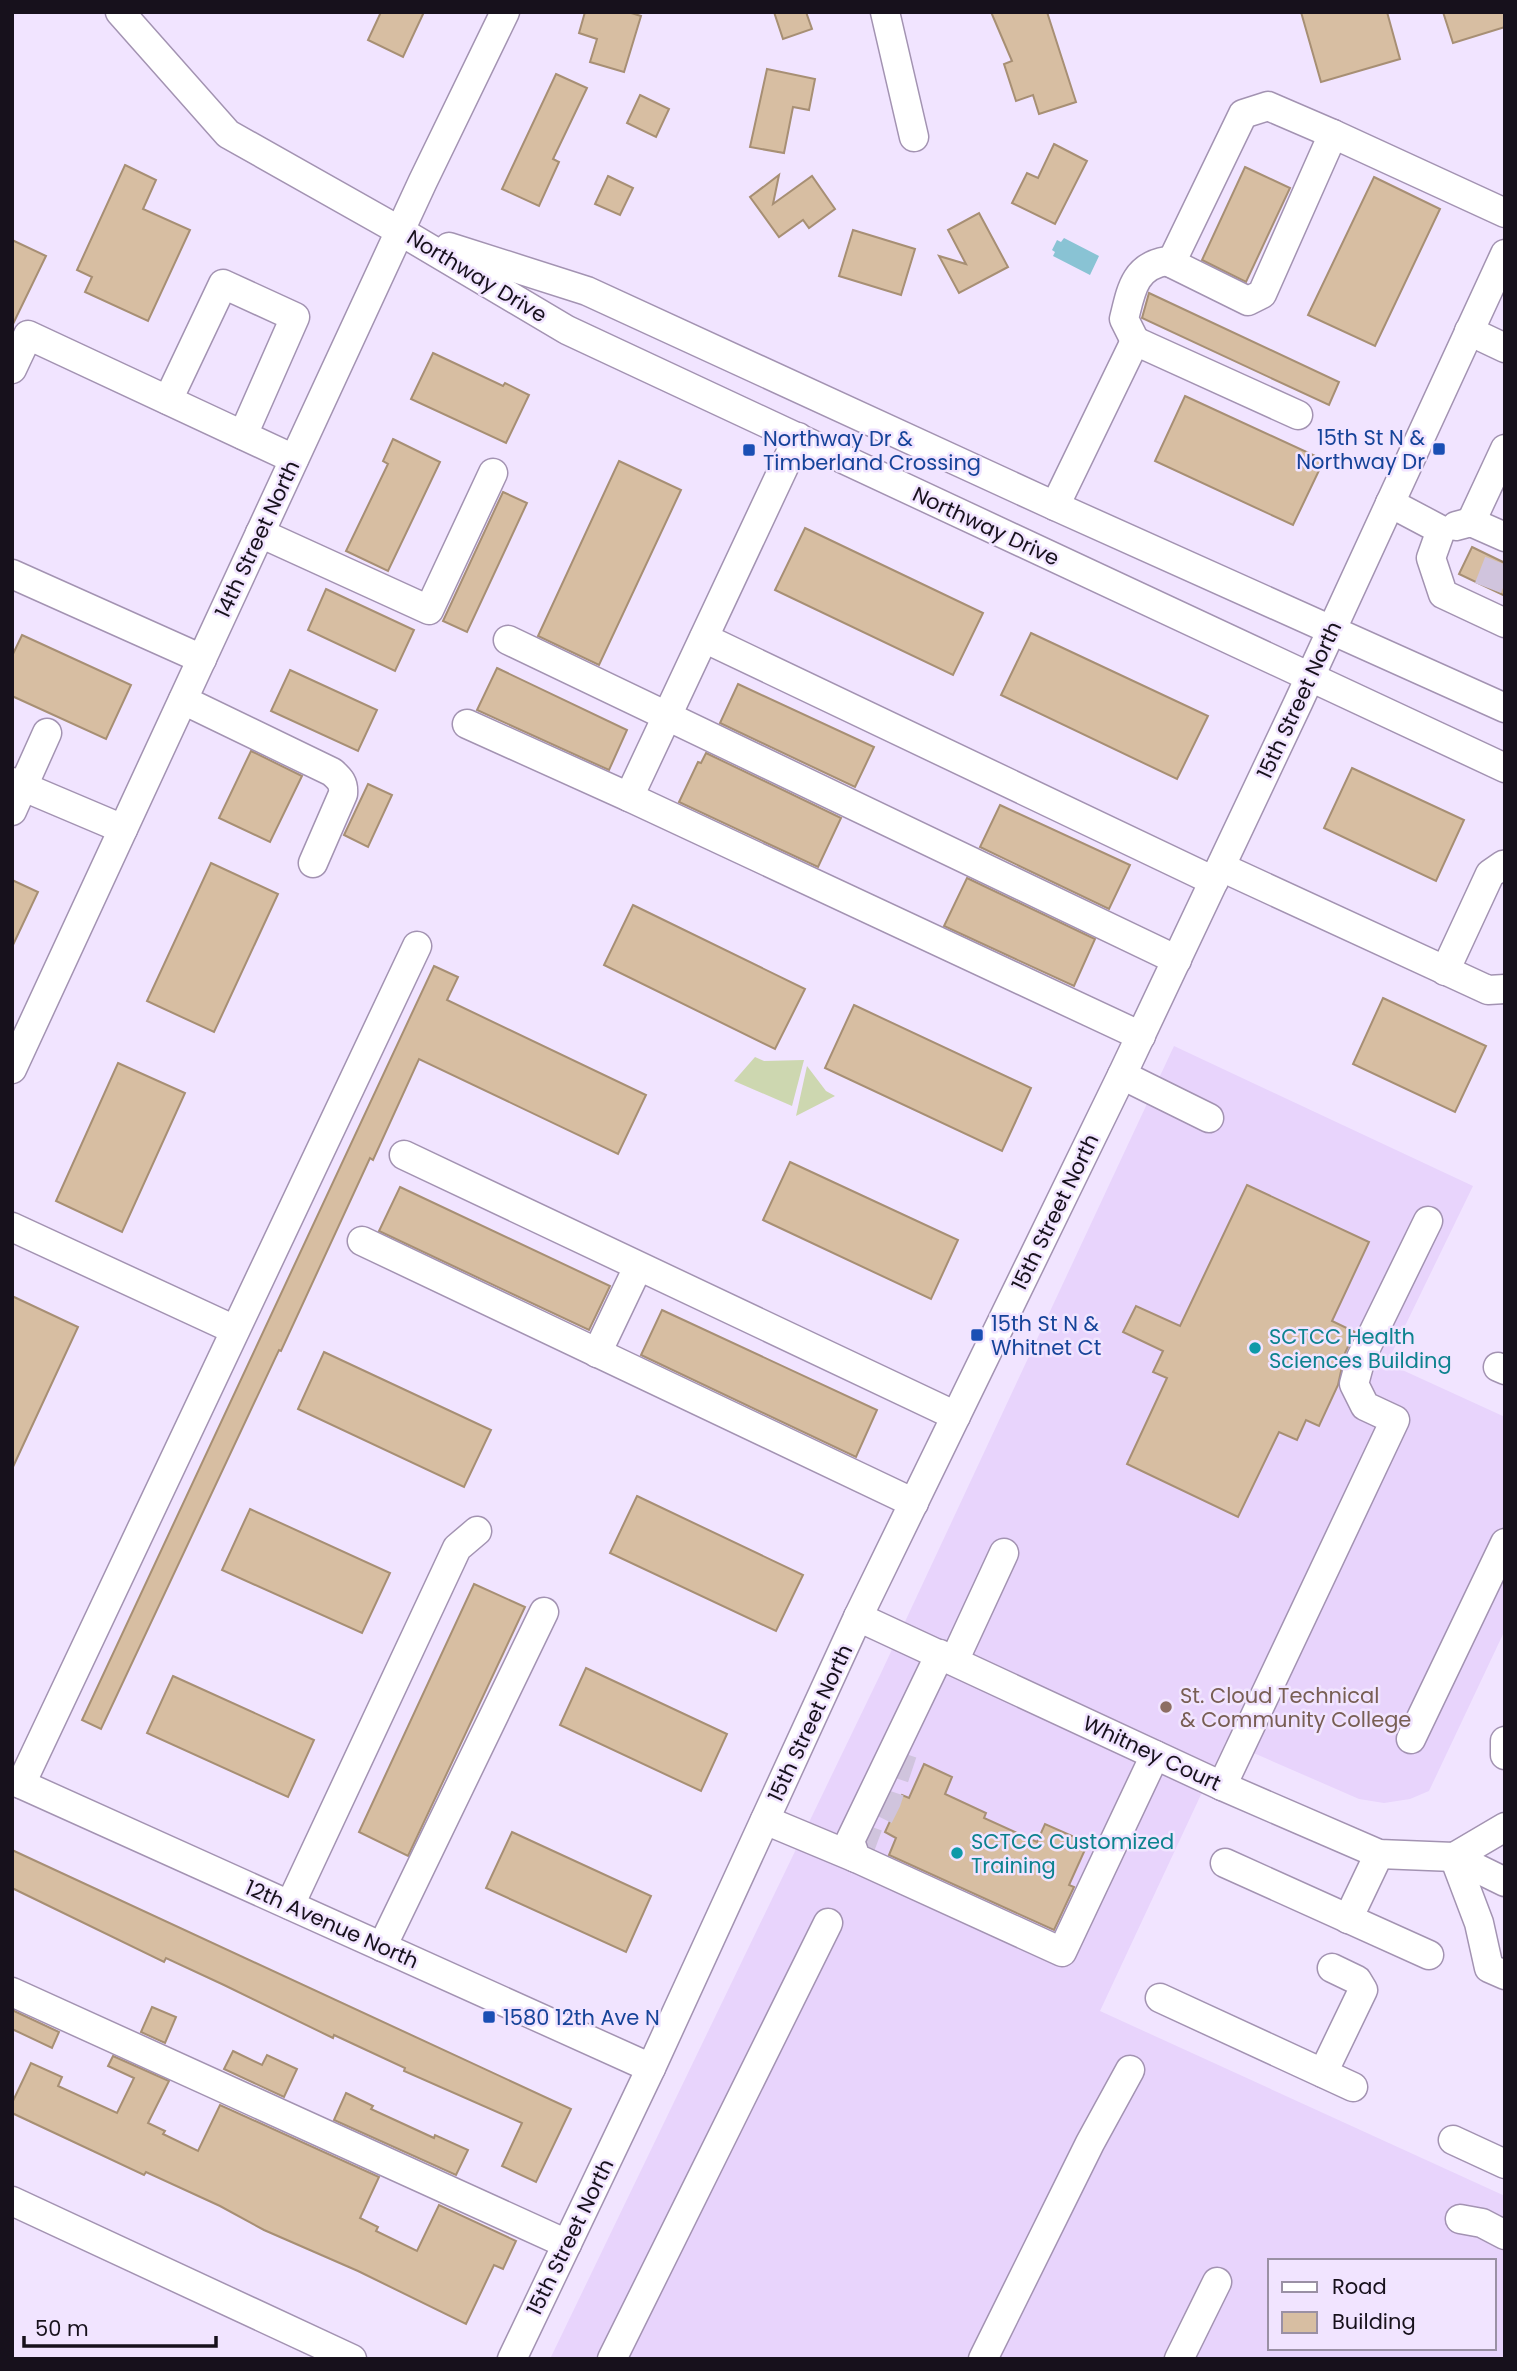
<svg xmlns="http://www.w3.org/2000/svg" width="1517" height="2371" font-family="Poppins,sans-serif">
	<rect width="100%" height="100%" fill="#f1e4ff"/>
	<!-- built -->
	<path fill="#e8d4fc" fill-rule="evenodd" d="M1174 1046 1473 1186 1387 1363 1505 1417V1630L1429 1791 1410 1799 1384 1803 1359 1799 1226 1741 1100 2011 1505 2196V2359H550L881 1673ZM1270 2261H1494V2348H1270Z"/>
	<!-- green -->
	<g fill="#cdd7b0">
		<polygon points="755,1057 764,1061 804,1060 792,1106 734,1081"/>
		<polygon points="807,1066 826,1091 835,1096 796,1116"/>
	</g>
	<!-- water -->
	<polygon fill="#89c3d4" points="1064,238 1099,256 1090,275 1053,256 1055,252 1052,250 1057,240 1061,242"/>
	<!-- building -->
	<g fill="#d7bea2" stroke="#a78f74" stroke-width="2">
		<polygon points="381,12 424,12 403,57 368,40"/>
		<polygon points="585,12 628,12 641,16 624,72 590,62 597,39 579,33"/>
		<polygon points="774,12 806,12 812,29 783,39"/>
		<polygon points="991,12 1047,12 1076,102 1039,114 1033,95 1016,101 1004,64 1012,61"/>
		<polygon points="1301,12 1387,12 1400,59 1321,82"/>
		<polygon points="1443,12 1505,12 1505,27 1453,43"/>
		<polygon points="767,69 815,79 809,110 793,107 784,153 750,147"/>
		<polygon points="556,74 587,88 553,159 559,162 539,206 502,189"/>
		<polygon points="640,95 669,109 656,137 627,123"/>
		<polygon points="1054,144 1087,161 1055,224 1012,203 1027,173 1038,178"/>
		<polygon points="125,165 156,180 143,209 190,230 148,321 85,292 92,277 77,270"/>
		<polygon points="1245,167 1290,188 1246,282 1202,260"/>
		<polygon points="779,175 773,204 812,176 835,209 809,228 803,220 779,237 750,197"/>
		<polygon points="608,176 633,188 620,215 595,204"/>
		<polygon points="1374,177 1440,209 1375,346 1308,315"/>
		<polygon points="979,213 1008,267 959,293 939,256 966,264 948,230"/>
		<polygon points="853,230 915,249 901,295 839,276"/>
		<polygon points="12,240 46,256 12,326"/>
		<polygon points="1149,293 1339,382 1329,405 1142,318"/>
		<polygon points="433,353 503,386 505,383 529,395 506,443 411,399"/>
		<polygon points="1185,396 1324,460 1293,525 1155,461"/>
		<polygon points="393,439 440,462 388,571 346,551 388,464 383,461"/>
		<polygon points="619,461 681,490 599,665 538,636"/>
		<polygon points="503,492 527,503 467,632 443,621"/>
		<polygon points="805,528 983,613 953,675 775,590"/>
		<polygon points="1472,547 1505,563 1505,596 1459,574"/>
		<polygon points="326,589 414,630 395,671 308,630"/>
		<polygon points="1031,633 1208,716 1177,779 1001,695"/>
		<polygon points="22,635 131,685 106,739 12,696 12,656"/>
		<polygon points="497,668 627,730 609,770 477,710"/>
		<polygon points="290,670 377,710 358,751 271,711"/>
		<polygon points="738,684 874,747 855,787 720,723"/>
		<polygon points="251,751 302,776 270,842 219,818"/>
		<polygon points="706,753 841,818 818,867 679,802 698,762 701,763"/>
		<polygon points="1352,768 1464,820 1436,881 1324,828"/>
		<polygon points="368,784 392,795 368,847 344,835"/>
		<polygon points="1000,805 1130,865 1109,909 980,847"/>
		<polygon points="211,863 278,894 214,1032 147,1001"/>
		<polygon points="967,878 1095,939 1074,986 944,926"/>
		<polygon points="12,880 38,892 12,947"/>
		<polygon points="633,905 805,989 775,1049 604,965"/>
		<polygon points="434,966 458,977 447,1000 646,1095 618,1154 419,1059 373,1160 370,1158 281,1351 279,1350 101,1729 82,1720"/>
		<polygon points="1383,998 1486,1046 1455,1112 1353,1064"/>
		<polygon points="854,1005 1031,1088 1002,1151 825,1068"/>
		<polygon points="118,1063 185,1093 122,1232 56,1201"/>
		<polygon points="790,1162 958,1240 931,1299 763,1220"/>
		<polygon points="1247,1185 1369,1242 1332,1321 1355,1332 1345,1353 1338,1385 1319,1426 1306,1420 1297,1440 1279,1432 1238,1517 1127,1464 1167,1378 1153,1372 1163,1351 1123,1332 1136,1306 1180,1326"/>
		<polygon points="400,1187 610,1286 589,1330 379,1231"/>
		<polygon points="12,1296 78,1327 12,1469"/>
		<polygon points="662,1310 877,1410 856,1457 641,1355"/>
		<polygon points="324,1352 491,1430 464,1487 298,1409"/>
		<polygon points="637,1496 803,1575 776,1631 610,1553"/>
		<polygon points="250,1509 390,1573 362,1633 222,1570"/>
		<polygon points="474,1584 525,1607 408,1856 359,1832"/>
		<polygon points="586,1668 727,1734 701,1791 560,1725"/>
		<polygon points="173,1676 314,1740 288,1797 147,1733"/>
		<polygon points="924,1764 952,1777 945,1794 986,1813 984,1818 1037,1842 1045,1824 1088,1843 1069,1885 1074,1887 1054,1930 889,1855 896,1838 885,1832 902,1795 909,1798"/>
		<polygon points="512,1832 651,1896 626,1952 486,1888"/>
		<polygon points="12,1850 571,2109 536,2182 502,2166 522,2123 404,2071 405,2068 334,2035 333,2038 224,1985 166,1958 164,1962 12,1888"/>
		<polygon points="152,2007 176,2017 165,2043 141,2032"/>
		<polygon points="12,2010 59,2032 52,2048 12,2029"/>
		<polygon points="233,2051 262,2065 267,2055 297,2069 284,2097 224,2069"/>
		<polygon points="113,2056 169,2081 148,2123 165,2131 163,2134 198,2151 220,2105 379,2177 360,2218 378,2227 376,2231 417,2251 439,2205 516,2241 503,2269 494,2265 466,2324 358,2271 264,2230 220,2206 146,2172 144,2175 12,2113 12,2103 31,2063 62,2077 58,2086 117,2113 134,2078 108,2066"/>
		<polygon points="346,2093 373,2106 371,2109 434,2138 435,2135 468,2150 456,2175 334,2120"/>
	</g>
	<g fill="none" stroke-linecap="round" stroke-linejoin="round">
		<!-- minor-tunnel -->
		<g stroke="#d0c4dd" stroke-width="28" stroke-dasharray="28 14" stroke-linecap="butt">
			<polyline points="1488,588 1499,560"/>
			<polyline points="859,1852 869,1825 879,1817 887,1801 903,1753"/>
		</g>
		<!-- minor casing -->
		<g stroke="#a393b2" stroke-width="31">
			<g id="minor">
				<polyline points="120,12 228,134 400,231 567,330 1505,768"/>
				<polyline points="885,12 914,137"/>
				<polyline points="449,247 587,291 1055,506 1505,708"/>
				<polyline points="1171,263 1243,114 1268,106 1333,134"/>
				<polyline points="1469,331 1505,348"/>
				<path d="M1135 341 1124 319C1131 291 1134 266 1167 261L1248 301 1262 294 1333 134 1505 213"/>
				<polyline points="12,369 28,335 294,459"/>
				<polyline points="168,400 223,284 295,317 243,435"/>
				<polyline points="798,437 629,797 1141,1036"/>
				<polyline points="1390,503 1441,530 1431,558 1443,594 1505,623"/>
				<polyline points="1055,506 1135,341 1298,415"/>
				<polyline points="1471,522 1505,449"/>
				<polyline points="1456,526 1471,522 1505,537"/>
				<polyline points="260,533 429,610 493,473"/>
				<polyline points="12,574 202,659"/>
				<polyline points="704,638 1214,881"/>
				<polyline points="508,640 1177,960"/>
				<path d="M183 700 332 772C340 779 344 783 343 794L313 863"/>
				<polyline points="467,724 629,797"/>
				<polyline points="12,782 123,829"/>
				<polyline points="12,811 47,733"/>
				<polyline points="1221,867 1488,990 1505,989"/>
				<polyline points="1445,971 1490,874 1503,865 1505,866"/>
				<polyline points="12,1069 423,181 505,12"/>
				<polyline points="1122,1075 1209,1118"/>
				<polyline points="404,1155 956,1416"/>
				<polyline points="12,1227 235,1330"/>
				<polyline points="362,1241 914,1503"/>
				<polyline points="597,1353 638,1267"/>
				<polyline points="1498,1367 1505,1370"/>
				<polyline points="858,1617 1222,1786 1379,1854 1454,1857 1505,1882"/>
				<polyline points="940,1654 850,1841 856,1858 1062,1952 1155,1755"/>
				<polyline points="954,1661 1004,1553"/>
				<polyline points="1411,1739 1505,1543"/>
				<polyline points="1505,1741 1505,1755"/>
				<polyline points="12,1780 651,2068"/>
				<polyline points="21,1784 417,946"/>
				<polyline points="1222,1786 1395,1420 1365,1406 1354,1384 1361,1358 1428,1221"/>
				<polyline points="765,1820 856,1858"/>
				<polyline points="1454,1857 1479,1923 1489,1968 1505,1975"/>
				<polyline points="1454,1857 1505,1827"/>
				<polyline points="1225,1863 1429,1955"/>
				<polyline points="290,1905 457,1548 477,1531"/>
				<polyline points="1348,1919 1379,1854"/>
				<polyline points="382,1947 544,1612"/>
				<polyline points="12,1992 567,2244"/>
				<polyline points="1160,1998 1353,2087"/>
				<polyline points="1323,2073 1363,1990 1357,1980 1332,1968"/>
				<polyline points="1453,2140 1505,2164"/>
				<polyline points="12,2201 352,2359"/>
				<polyline points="1460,2219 1482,2223 1505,2235"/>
				<polyline points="512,2359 651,2068 858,1617 1122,1075 1298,703 1505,254"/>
				<polyline points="612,2359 828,1923"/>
				<polyline points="983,2359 1090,2143 1130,2070"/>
				<polyline points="1179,2359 1217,2282"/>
			</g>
		</g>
		<!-- minor -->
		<use href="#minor" stroke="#fff" stroke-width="28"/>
	</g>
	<!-- markers -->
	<g fill="#1a4fb4" stroke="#f1e4ff" stroke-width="2.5">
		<rect x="1432" y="442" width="14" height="14" rx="3.5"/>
		<rect x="742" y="443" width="14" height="14" rx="3.5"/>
		<rect x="970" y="1328" width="14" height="14" rx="3.5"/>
		<rect x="482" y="2010" width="14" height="14" rx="3.5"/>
	</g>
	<g fill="#0f9aa8" stroke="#f1e4ff" stroke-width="2.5">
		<circle cx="1255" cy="1348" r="7"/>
		<circle cx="957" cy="1853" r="7"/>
	</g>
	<circle fill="#8d6e63" stroke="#f1e4ff" stroke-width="2.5" cx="1166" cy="1707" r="7"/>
	<g text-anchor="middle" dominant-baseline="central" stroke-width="5" stroke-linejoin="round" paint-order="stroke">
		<!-- street labels -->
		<g font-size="21" fill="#17111c" stroke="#f1e4ff">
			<text transform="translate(477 276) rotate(31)">Northway Drive</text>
			<text transform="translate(986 526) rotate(25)">Northway Drive</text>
			<text transform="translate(257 539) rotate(-65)">14th Street North</text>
			<text transform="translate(1299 700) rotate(-65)">15th Street North</text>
			<text transform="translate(1055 1212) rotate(-64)">15th Street North</text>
			<text transform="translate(810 1723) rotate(-65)">15th Street North</text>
			<text transform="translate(1152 1753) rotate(25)">Whitney Court</text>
			<text transform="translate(332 1924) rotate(24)">12th Avenue North</text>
			<text transform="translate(570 2237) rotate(-64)">15th Street North</text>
		</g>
		<!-- transit labels -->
		<g font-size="21" fill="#164399" stroke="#f1e4ff" text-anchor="start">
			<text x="1425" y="437" text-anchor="end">15th St N &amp;<tspan x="1425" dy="24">Northway Dr</tspan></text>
			<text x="763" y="438">Northway Dr &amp;<tspan x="763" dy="24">Timberland Crossing</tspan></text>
			<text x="991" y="1323">15th St N &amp;<tspan x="991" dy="24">Whitnet Ct</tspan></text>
			<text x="503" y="2017">1580 12th Ave N</text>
		</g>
		<!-- culture labels -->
		<g font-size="21" fill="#0d838f" stroke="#f1e4ff" text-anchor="start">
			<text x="1269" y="1336">SCTCC Health<tspan x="1269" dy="24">Sciences Building</tspan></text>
			<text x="971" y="1841">SCTCC Customized<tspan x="971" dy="24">Training</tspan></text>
		</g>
		<!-- education labels -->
		<g font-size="21" fill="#785e54" stroke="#f1e4ff" text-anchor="start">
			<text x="1180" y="1695">St. Cloud Technical<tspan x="1180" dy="24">&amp; Community College</tspan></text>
		</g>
	</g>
	<!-- border -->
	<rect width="1517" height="2371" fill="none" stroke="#17111c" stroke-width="28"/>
	<!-- legend -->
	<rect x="1268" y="2259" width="228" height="91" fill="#f1e4ff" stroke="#9a90a4" stroke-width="2"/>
	<rect x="1282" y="2282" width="35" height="10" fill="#ffffff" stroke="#9a90a4" stroke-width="2"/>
	<text x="1332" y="2294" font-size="21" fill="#17111c">Road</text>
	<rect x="1282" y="2312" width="35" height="21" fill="#d7bea2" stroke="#9a90a4" stroke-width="2"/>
	<text x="1332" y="2329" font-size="21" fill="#17111c">Building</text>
	<!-- scale -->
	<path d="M24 2336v10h192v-10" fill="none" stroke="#17111c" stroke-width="3.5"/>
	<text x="35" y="2336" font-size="21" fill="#17111c" stroke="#f1e4ff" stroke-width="5" paint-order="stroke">50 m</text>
</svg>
